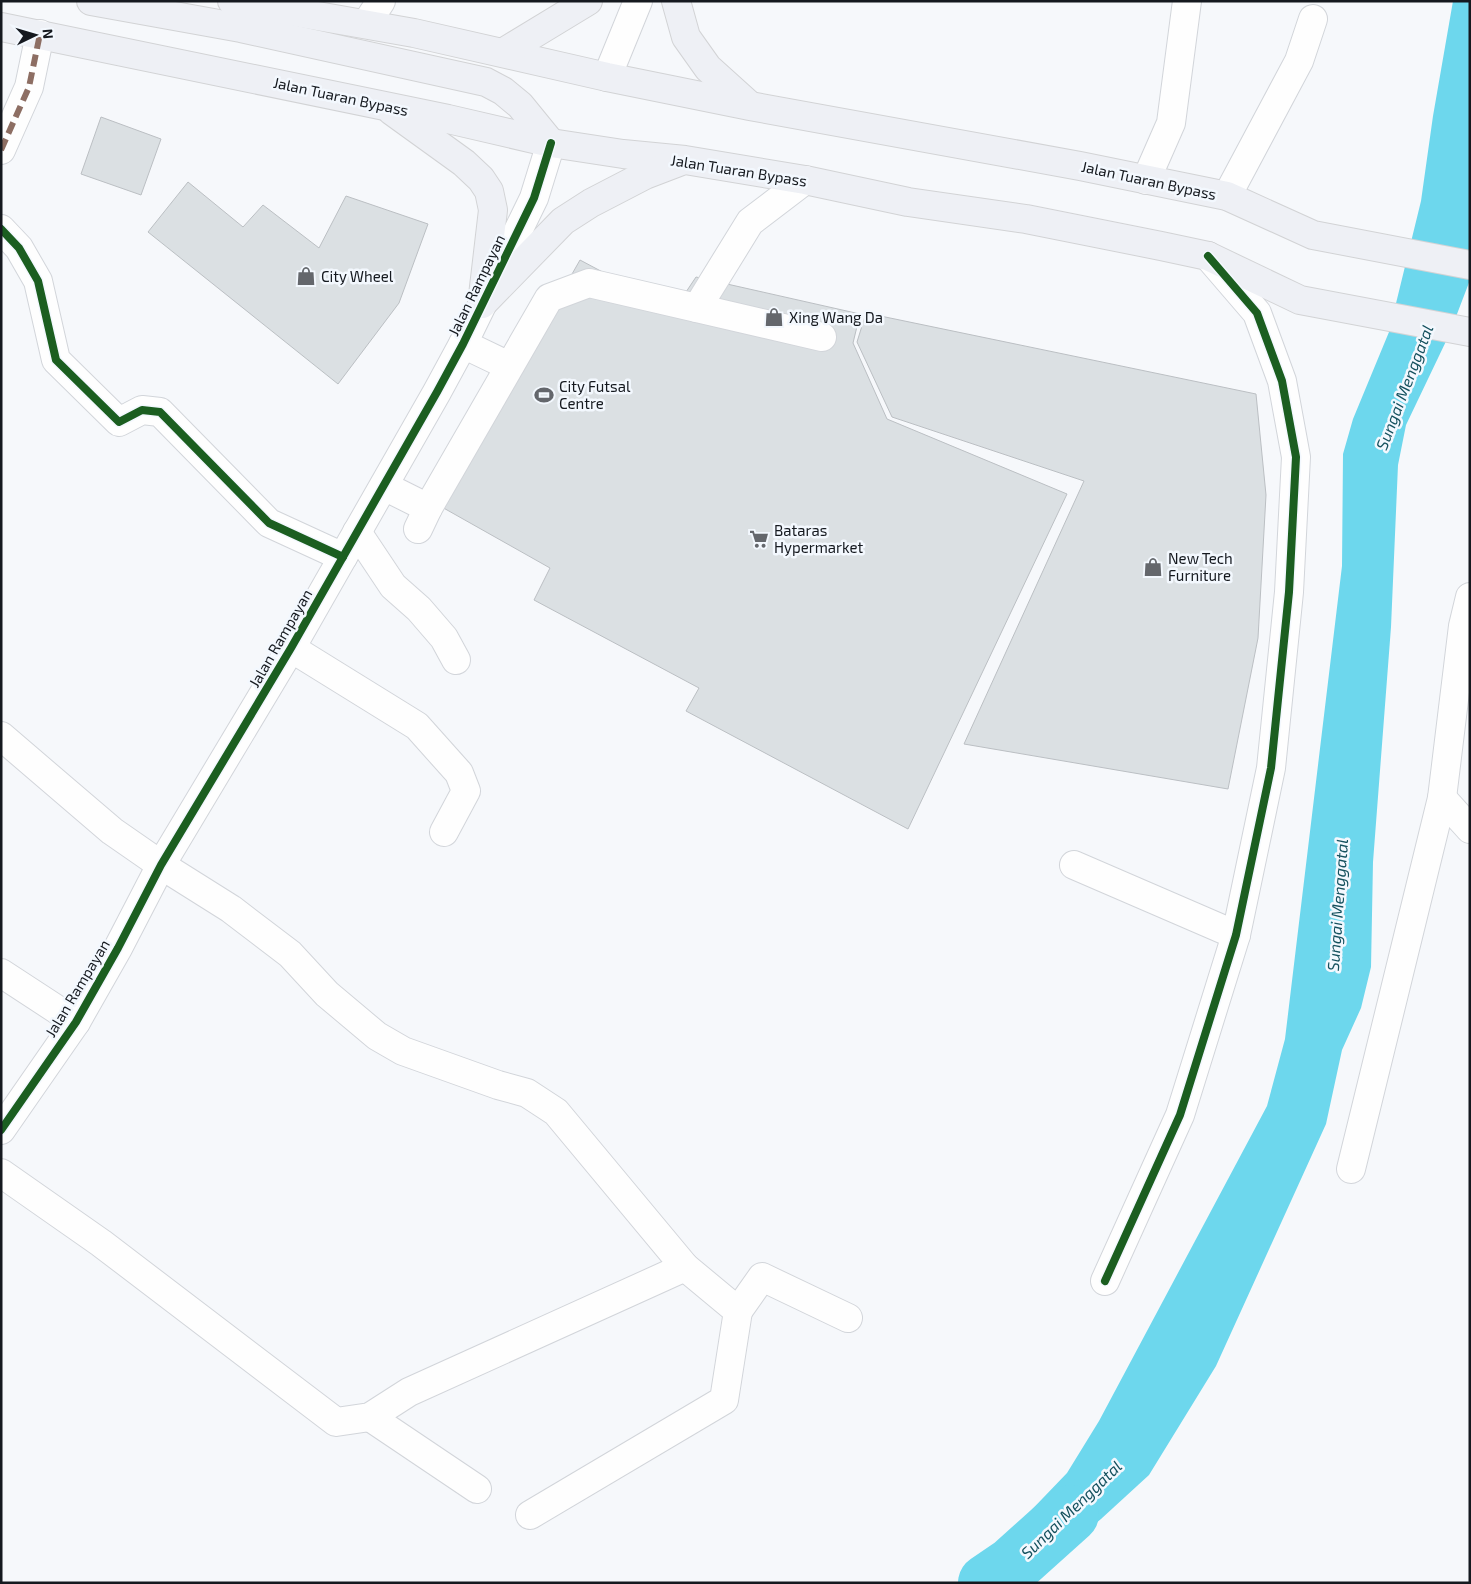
<svg xmlns="http://www.w3.org/2000/svg" width="1471" height="1584" font-family="'Exo 2',sans-serif">
	<rect width="100%" height="100%" fill="#f6f8fb"/>
	<!-- water -->
	<polygon fill="#6dd7ed" points="1453,1 1470,1 1470,280 1449,335 1406,425 1398,465 1391,627 1373,862 1371,967 1361,1008 1342,1050 1326,1124 1216,1366 1149,1475 1101,1519 1023,1583 995,1548 1067,1473 1099,1421 1267,1106 1285,1039 1342,566 1343,454 1353,419 1389,332 1421,201 1433,116"/>
	<g fill="none" stroke-linecap="round" stroke-linejoin="round">
		<!-- river -->
		<polyline stroke="#6dd7ed" stroke-width="58" points="987,1583 1012,1566 1070,1514"/>
	</g>
	<!-- building -->
	<g fill="#dbe0e3" stroke="#bbbfc3">
		<polygon points="101,117 161,139 141,195 81,174"/>
		<polygon points="188,182 243,227 263,205 319,248 346,196 428,224 399,303 338,384 148,232"/>
		<polygon points="580,260 674,310 696,277 860,314 853,343 887,419 1067,494 908,829 686,711 699,688 534,600 550,568 440,506"/>
		<polygon points="866,313 1256,394 1266,495 1258,638 1228,789 964,744 1084,481 892,417 857,342"/>
	</g>
	<g fill="none" stroke-linecap="round" stroke-linejoin="round">
		<!-- minor casing -->
		<g stroke="#d2d5da" stroke-width="30">
			<g id="minor">
				<polyline points="366,24 381,1"/>
				<polyline points="607,77 638,1"/>
				<polyline points="1,150 29,87 40,34"/>
				<polyline points="1146,180 1171,123 1187,1"/>
				<polyline points="1227,196 1299,61 1313,19"/>
				<polyline points="1,229 19,248 38,281 56,360 119,422 142,410 160,412 269,523 343,557"/>
				<polyline points="697,308 750,222 805,180"/>
				<polyline points="463,344 509,366"/>
				<polyline points="384,486 428,508"/>
				<polyline points="418,529 428,508 549,298 589,283 822,337"/>
				<polyline points="357,532 393,586 419,609 444,638 456,660"/>
				<polyline points="291,648 417,726 459,773 466,791 444,832"/>
				<polyline points="1,736 112,831 161,865 231,909 290,954 327,994 377,1036 403,1051 498,1085 527,1093 556,1112 685,1267 738,1311 762,1277 848,1318"/>
				<polyline points="1442,798 1470,829"/>
				<polyline points="1074,865 1236,935"/>
				<polyline points="1,973 76,1022"/>
				<polyline points="1,1130 76,1022 118,948 161,865 291,648 437,392 463,344 534,198 551,143"/>
				<polyline points="1351,1169 1442,798 1463,626 1470,597"/>
				<polyline points="1,1173 101,1243 336,1422 370,1417 409,1392 685,1267"/>
				<polyline points="1105,1281 1180,1115 1236,935 1271,768 1289,592 1296,457 1282,381 1257,313 1208,256"/>
				<polyline points="370,1417 477,1489"/>
				<polyline points="530,1515 724,1400 738,1311"/>
			</g>
		</g>
		<!-- highway casing -->
		<g stroke="#d2d3d5" stroke-width="30">
			<g id="highway">
				<polyline points="91,1 241,28 486,82 503,91 520,105 551,143"/>
				<polyline points="232,1 414,33 607,77 750,106 1080,166 1227,196 1313,235 1470,265"/>
				<polyline points="676,1 686,37 708,68 749,105"/>
				<polyline points="1,27 448,119 551,143 623,154 685,160 805,180 908,202 1026,219 1161,246 1208,256 1300,300 1470,332"/>
				<polyline points="504,52 588,1"/>
				<polyline points="392,111 464,163 481,179 489,191 493,210 482,304"/>
				<polyline points="482,304 563,221 591,203 645,175 679,162"/>
			</g>
		</g>
		<!-- minor -->
		<use href="#minor" stroke="#fefefe" stroke-width="28"/>
		<!-- highway -->
		<use href="#highway" stroke="#eef0f5" stroke-width="28"/>
		<!-- quiet -->
		<polyline stroke="#8d6e63" stroke-width="6" stroke-dasharray="12 6" stroke-linecap="butt" points="1,150 29,87 40,34"/>
		<!-- cycleway casing -->
		<g stroke="#f3f8fe" stroke-width="11">
			<g id="cycleway">
				<polyline points="1,229 19,248 38,281 56,360 119,422 142,410 160,412 269,523 343,557"/>
				<polyline points="1,1130 76,1022 118,948 161,865 291,648 437,392 463,344 534,198 551,143"/>
				<polyline points="1105,1281 1180,1115 1236,935 1271,768 1289,592 1296,457 1282,381 1257,313 1208,256"/>
			</g>
		</g>
		<!-- cycleway -->
		<use href="#cycleway" stroke="#1b5e20" stroke-width="8"/>
	</g>
	<!-- icons -->
	<defs>
		<g id="shop-bare" transform="scale(1.5)"><path d="M-5-2.5h2.3a2.7 3.5 0 0 1 5.4 0H5L5.5 6h-11ZM-1.5-2.5h3a1.5 2.3 0 0 0-3 0Z" fill="#64676c" stroke="#f3f8fe" stroke-width="2.5" paint-order="stroke"/></g>
		<g id="stadium-bare" transform="scale(1.5)"><path d="M0-5a6.5 5 0 1 0 0 10a6.5 5 0 1 0 0-10ZM-3.5-1.8h7v3.6h-7Z" fill="#64676c" stroke="#f3f8fe" stroke-width="2.5" paint-order="stroke"/></g>
		<g id="supermarket-bare" transform="scale(1.5)"><path d="M-6-5.5h2.5l.6 2H6L4.5 2H-2.5L-4.4-4H-6ZM-1.5 3.2a1.3 1.3 0 1 0 .1 0ZM3 3.2a1.3 1.3 0 1 0 .1 0Z" fill="#64676c" stroke="#f3f8fe" stroke-width="2.5" paint-order="stroke"/></g>
	</defs>
	<g fill-rule="evenodd">
		<use href="#shop-bare" x="306" y="276"/>
		<use href="#shop-bare" x="774" y="317"/>
		<use href="#stadium-bare" x="544" y="395"/>
		<use href="#supermarket-bare" x="759" y="539"/>
		<use href="#shop-bare" x="1153" y="567"/>
	</g>
	<g text-anchor="middle" dominant-baseline="central" stroke-width="5" stroke-linejoin="round" paint-order="stroke">
		<!-- street labels -->
		<g font-size="15" fill="#15191f" stroke="#f3f8fe">
			<text transform="translate(341 96) rotate(12)">Jalan Tuaran Bypass</text>
			<text transform="translate(739 170) rotate(9)">Jalan Tuaran Bypass</text>
			<text transform="translate(1149 180) rotate(12)">Jalan Tuaran Bypass</text>
			<text transform="translate(476 285) rotate(-64)">Jalan Rampayan</text>
			<text transform="translate(280 638) rotate(-60)">Jalan Rampayan</text>
			<text transform="translate(77 988) rotate(-59)">Jalan Rampayan</text>
		</g>
		<!-- poi labels -->
		<g font-size="15" fill="#15191f" stroke="#f3f8fe" text-anchor="start">
			<text x="321" y="276">City Wheel</text>
			<text x="789" y="317">Xing Wang Da</text>
			<text x="559" y="386">City Futsal<tspan x="559" dy="17">Centre</tspan></text>
			<text x="774" y="530">Bataras<tspan x="774" dy="17">Hypermarket</tspan></text>
			<text x="1168" y="558">New Tech<tspan x="1168" dy="17">Furniture</tspan></text>
		</g>
		<!-- water labels -->
		<g font-size="16" font-style="italic" fill="#15515e" stroke="#f3f8fe">
			<text transform="translate(1404 387) rotate(-69)">Sungai Menggatal</text>
			<text transform="translate(1337 905) rotate(-86)">Sungai Menggatal</text>
			<text transform="translate(1071 1509) rotate(-44)">Sungai Menggatal</text>
		</g>
	</g>
	<!-- border -->
	<rect width="1471" height="1584" fill="none" stroke="#15191f" stroke-width="5"/>
	<!-- north arrow -->
	<g transform="translate(35 35) rotate(85)" stroke="#f3f8fe" stroke-width="4" paint-order="stroke">
	<path d="M0-4L9 19L0 12L-9 19Z" fill="#15191f"/>
	<text y="-8" font-size="14" font-weight="bold" text-anchor="middle" fill="#15191f">N</text>
	</g>
</svg>
